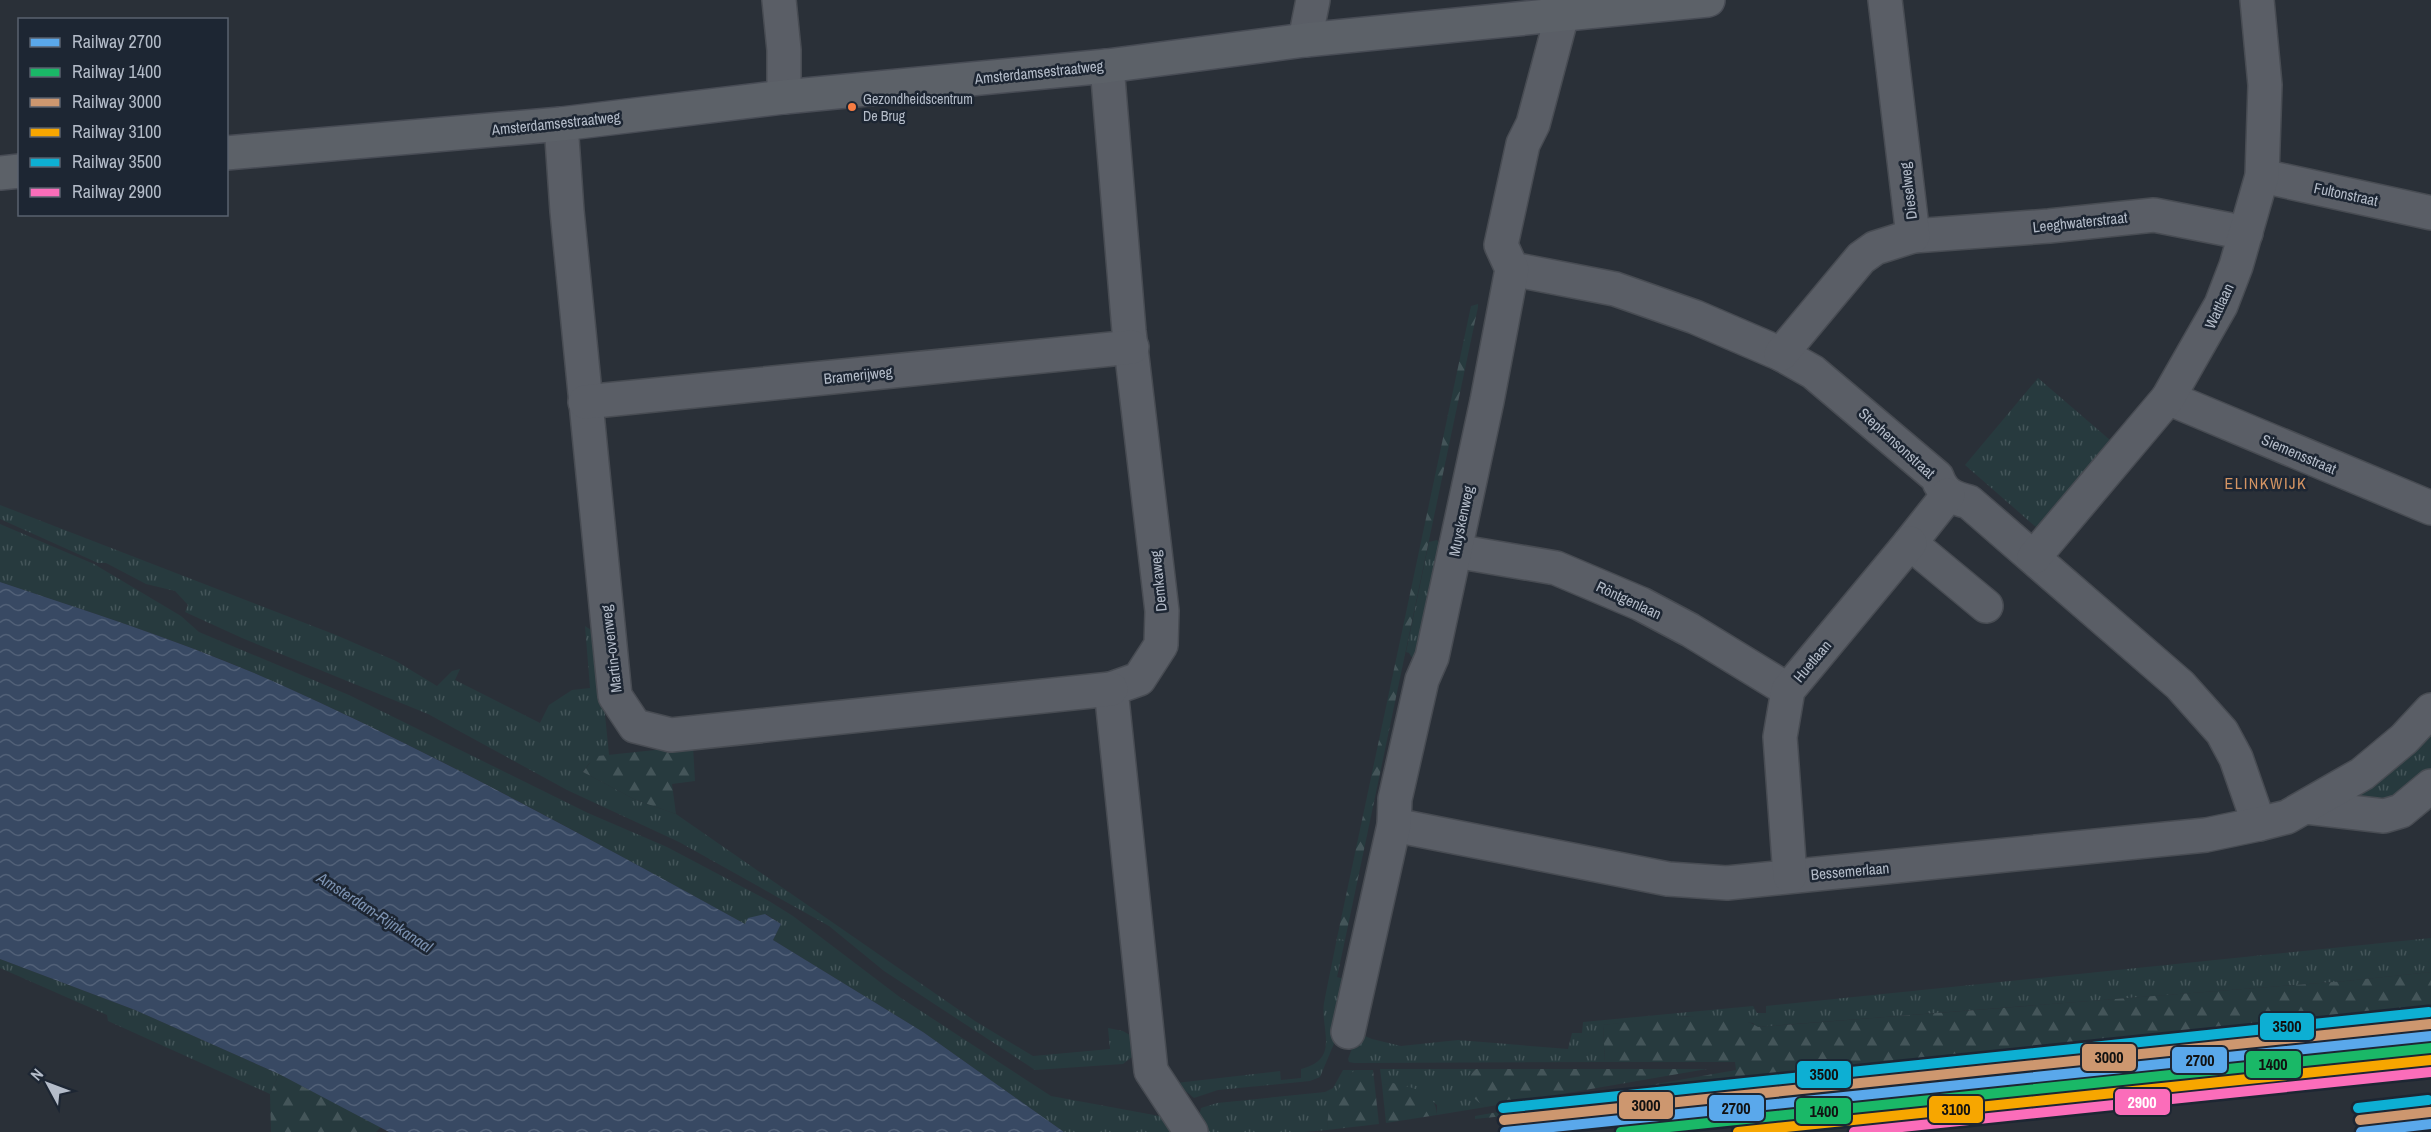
<svg xmlns="http://www.w3.org/2000/svg" width="2431" height="1132" font-family="'Archivo Narrow',sans-serif">
	<defs>
		<pattern id="grass-tufts" width="24" height="20" patternUnits="userSpaceOnUse" patternTransform="scale(1.5)"><rect width="24" height="20" fill="#273a3e"/><path d="M3 7l-1-3M5 7V3M7 7l1-3M15 17l-1-3M17 17v-4M19 17l1-3" fill="none" stroke="#445559"/></pattern>
		<pattern id="forest-firs" width="22" height="20" patternUnits="userSpaceOnUse" patternTransform="scale(1.5)"><rect width="22" height="20" fill="#273a3e"/><path d="M5 1l3.5 6h-7zM16 11l3.5 6h-7z" fill="#445559"/></pattern>
		<pattern id="water-waves" width="16" height="10" patternUnits="userSpaceOnUse" patternTransform="scale(1.5)"><rect width="16" height="10" fill="#384963"/><path d="M0 5q4-4 8 0t8 0" fill="none" stroke="#526178"/></pattern>
	</defs>
	<rect width="100%" height="100%" fill="#2a3038"/>
	<!-- grass -->
	<g fill="url(#grass-tufts)">
		<polygon points="2038,378 2110,440 2037,528 1965,465"/>
		<path d="M0 505 336 635 396 661 437 686 452 671 460 669 455 680 540 723 549 705 572 690 590 688 585 626 597 634 609 755C595 756 591 760 583 772L636 800 676 814 975 1021 1033 1056 1110 1049 1108 1028 1123 1031 1135 1038 1136 1054 1123 1064 1035 1070 884 971 829 926 679 842 567 790 428 714 242 638 185 612 188 605 175 591 146 584 106 563H98L0 519Z"/>
		<path d="M0 524 94 564 181 616 199 632 349 695 588 813 667 847 769 901 793 916 901 998 1051 1096 1165 1117 1176 1132H1064L923 1032 773 940 781 924 766 914 745 924C591 839 438 755 277 683 188 643 93 613 0 582Z"/>
		<polygon points="1437,540 1445,552 1424,651 1413,659 1409,653 1406,652 1429,542"/>
		<polygon points="2431,730 2431,769 2394,803 2349,797"/>
		<path d="M1337 938 1345 940 1337 977 1348 980 1341 1027 1320 1077 1310 1081 1218 1090 1194 1098 1176 1083 1280 1071 1281 1080 1301 1078V1069C1341 1059 1320 1029 1324 1003 1328 981 1333 959 1337 938Z"/>
		<polygon points="2431,938 2431,972 2346,981 1757,1027 1753,1023 1687,1016 1603,1025 1605,1062 1354,1063 1349,1062 1348,1059 1358,1033 1372,1039 1401,1046 1458,1040 1568,1049 1572,1033 1582,1033 1583,1022 1753,1006 1757,1013 1766,1013 1766,1006"/>
		<polygon points="0,959 135,1010 279,1074 270,1094 108,1021 107,1015 0,968"/>
		<path d="M1380 1069H1476L1467 1078 1480 1103 1486 1107 1437 1115V1105C1419 1092 1404 1082 1382 1085Z"/>
		<path d="M1343 1070H1355C1339 1086 1328 1107 1327 1130L1304 1132H1206L1198 1121 1201 1108 1217 1103 1325 1092 1333 1088Z"/>
	</g>
	<!-- forest -->
	<g fill="url(#forest-firs)">
		<polygon points="1478,304 1478,307 1345,940 1337,938 1471,306"/>
		<polygon points="693,746 695,781 672,784 676,814 636,800 583,772 592,760 598,756"/>
		<path d="M2431 972V1019L1475 1119V1116L1736 1070 1735 1062H1605L1603 1025C1640 1021 1727 1006 1758 1027L2346 981Z"/>
		<path d="M1476 1069H1707L1486 1107C1474 1100 1466 1092 1467 1078Z"/>
		<path d="M1355 1070H1373L1379 1124 1327 1130C1328 1101 1335 1090 1355 1070Z"/>
		<polygon points="279,1074 381,1127 376,1132 271,1132 270,1094"/>
		<path d="M1393 1083C1413 1088 1436 1091 1437 1115L1386 1123 1382 1085Z"/>
	</g>
	<!-- water -->
	<path fill="url(#water-waves)" d="M0 582C93 613 187 643 277 683 437 755 591 839 745 924L748 918 765 914 781 924 773 940 923 1032 1064 1132H389L279 1074 135 1010 0 959Z"/>
	<g fill="none" stroke-linecap="round" stroke-linejoin="round">
		<!-- minor casing -->
		<g stroke="#484c53" stroke-width="36">
			<g id="minor">
				<polyline points="779,0 784,50 784,97"/>
				<polyline points="1305,40 1313,0"/>
				<polyline points="1107,66 1129,331 1162,611 1161,645 1139,679 1111,689 1151,1071 1191,1132"/>
				<polyline points="561,124 567,211 615,696 635,726 671,735 1111,689"/>
				<polyline points="2262,176 2431,213"/>
				<polyline points="1913,236 2049,226 2154,215 2246,233"/>
				<path d="M1512 269 1615 289 1695 317 1781 354 1813 372 1937 477C1943 494 1953 498 1969 502L2180 685 2222 732 2236 758 2259 824"/>
				<polyline points="1781,354 1861,258 1875,248 1913,236 1885,0"/>
				<polyline points="2168,398 2431,508"/>
				<polyline points="585,402 1132,347"/>
				<polyline points="1948,495 1910,543 1986,606"/>
				<polyline points="1455,551 1556,568 1641,604 1690,630 1788,690"/>
				<polyline points="2034,557 2168,398 2221,305 2236,266 2262,176 2265,85 2257,0"/>
				<polyline points="2306,807 2384,816 2401,811 2431,786"/>
				<polyline points="1394,825 1668,879 1727,883 2206,835 2259,824 2287,817 2362,774 2404,739 2431,710"/>
				<polyline points="1790,876 1780,737 1788,690 1910,543"/>
				<polyline points="1348,1032 1394,825 1395,799 1422,680 1432,657 1487,401 1512,269 1501,245 1523,144 1533,124 1566,0"/>
			</g>
		</g>
		<!-- major casing -->
		<g stroke="#484c55" stroke-width="36">
			<g id="major">
				<polyline points="226,153 561,124 784,97 1107,66 1305,40 1708,0"/>
				<polyline points="0,173 20,171"/>
			</g>
		</g>
		<!-- minor -->
		<use href="#minor" stroke="#5a5e66" stroke-width="33"/>
		<!-- major -->
		<use href="#major" stroke="#5c6168" stroke-width="33"/>
		<!-- rail-1 casing -->
		<g stroke="#1d2633" stroke-width="15">
			<g id="rail-1">
				<polyline points="1505,1132 2431,1036"/>
				<polyline points="2361,1132 2431,1124"/>
			</g>
		</g>
		<!-- rail-2 casing -->
		<g stroke="#1d2633" stroke-width="15">
			<polyline id="rail-2" points="1621,1132 2431,1048"/>
		</g>
		<!-- rail-3 casing -->
		<g stroke="#1d2633" stroke-width="15">
			<g id="rail-3">
				<polyline points="1504,1120 2430,1024"/>
				<polyline points="2360,1120 2430,1112"/>
			</g>
		</g>
		<!-- rail-4 casing -->
		<g stroke="#1d2633" stroke-width="15">
			<polyline id="rail-4" points="1738,1132 2431,1060"/>
		</g>
		<!-- rail-5 casing -->
		<g stroke="#1d2633" stroke-width="15">
			<g id="rail-5">
				<polyline points="1503,1108 2429,1012"/>
				<polyline points="2358,1108 2428,1100"/>
			</g>
		</g>
		<!-- rail-6 casing -->
		<g stroke="#1d2633" stroke-width="15">
			<polyline id="rail-6" points="1854,1132 2431,1072"/>
		</g>
		<!-- rail-1 -->
		<use href="#rail-1" stroke="#5aa8eb" stroke-width="10"/>
		<!-- rail-2 -->
		<use href="#rail-2" stroke="#1ab867" stroke-width="10"/>
		<!-- rail-3 -->
		<use href="#rail-3" stroke="#cd976f" stroke-width="10"/>
		<!-- rail-4 -->
		<use href="#rail-4" stroke="#f7a600" stroke-width="10"/>
		<!-- rail-5 -->
		<use href="#rail-5" stroke="#0dafd3" stroke-width="10"/>
		<!-- rail-6 -->
		<use href="#rail-6" stroke="#fb6dba" stroke-width="10"/>
	</g>
	<!-- markers -->
	<circle fill="#f77d43" stroke="#1d2633" stroke-width="2" cx="852" cy="107" r="5"/>
	<g text-anchor="middle" dominant-baseline="central" stroke-width="5" stroke-linejoin="round" paint-order="stroke">
		<!-- bus labels -->
		<g font-size="14" fill="#b4bcc9" stroke="#1d2633" text-anchor="start">
			<text x="863" y="99">Gezondheidscentrum<tspan x="863" dy="17">De Brug</tspan></text>
		</g>
		<!-- street labels -->
		<g font-size="15" fill="#b4bcc9" stroke="#1d2633">
			<text transform="translate(1039 72) rotate(-6)">Amsterdamsestraatweg</text>
			<text transform="translate(556 123) rotate(-6)">Amsterdamsestraatweg</text>
			<text transform="translate(1908 191) rotate(-97)">Dieselweg</text>
			<text transform="translate(2346 194) rotate(12)">Fultonstraat</text>
			<text transform="translate(2080 222) rotate(-6)">Leeghwaterstraat</text>
			<text transform="translate(2219 306) rotate(-65)">Wattlaan</text>
			<text transform="translate(858 375) rotate(-6)">Bramerijweg</text>
			<text transform="translate(1897 443) rotate(42)">Stephensonstraat</text>
			<text transform="translate(2299 454) rotate(23)">Siemensstraat</text>
			<text transform="translate(1461 521) rotate(-78)">Muyskenweg</text>
			<text transform="translate(1158 581) rotate(-96)">Demkaweg</text>
			<text transform="translate(1629 600) rotate(25)">Röntgenlaan</text>
			<text transform="translate(611 649) rotate(-97)">Martin-ovenweg</text>
			<text transform="translate(1812 661) rotate(-50)">Huetlaan</text>
			<text transform="translate(1850 871) rotate(-5)">Bessemerlaan</text>
		</g>
		<!-- neighbourhood labels -->
		<g font-size="16" letter-spacing="1.5" fill="#d59563" stroke="#1d2633">
			<text x="2266" y="483">ELINKWIJK</text>
		</g>
		<!-- water labels -->
		<g font-size="16" font-style="italic" fill="#7c92b1" stroke="#1d2633">
			<text transform="translate(375 912) rotate(33)">Amsterdam-Rijnkanaal</text>
		</g>
	</g>
	<g stroke="#1d2633" stroke-width="2">
		<rect x="2259" y="1012" width="56" height="29" rx="6" fill="#0dafd3"/>
		<rect x="2081" y="1043" width="56" height="29" rx="6" fill="#cd976f"/>
		<rect x="2171" y="1046" width="57" height="28" rx="6" fill="#5aa8eb"/>
		<rect x="2245" y="1050" width="57" height="29" rx="6" fill="#1ab867"/>
		<rect x="1796" y="1060" width="56" height="29" rx="6" fill="#0dafd3"/>
		<rect x="2114" y="1088" width="57" height="28" rx="6" fill="#fb6dba"/>
		<rect x="1618" y="1091" width="56" height="29" rx="6" fill="#cd976f"/>
		<rect x="1708" y="1094" width="57" height="28" rx="6" fill="#5aa8eb"/>
		<rect x="1928" y="1095" width="56" height="29" rx="6" fill="#f7a600"/>
		<rect x="1795" y="1097" width="57" height="28" rx="6" fill="#1ab867"/>
	</g>
	<g font-size="16" text-anchor="middle" font-weight="bold" fill="#fff">
		<text x="2142" y="1108">2900</text>
	</g>
	<g font-size="16" text-anchor="middle" font-weight="bold" fill="#111">
		<text x="2287" y="1032">3500</text>
		<text x="2109" y="1063">3000</text>
		<text x="2200" y="1066">2700</text>
		<text x="2273" y="1070">1400</text>
		<text x="1824" y="1080">3500</text>
		<text x="1646" y="1111">3000</text>
		<text x="1736" y="1114">2700</text>
		<text x="1956" y="1115">3100</text>
		<text x="1824" y="1117">1400</text>
	</g>
	<!-- legend -->
	<rect x="18" y="18" width="210" height="198" fill="#1d2633" stroke="#59626f" stroke-width="1.5"/>
	<rect x="30" y="38" width="30" height="9" fill="#5aa8eb" stroke="#59626f" stroke-width="1.5"/>
	<text x="72" y="48" font-size="18" fill="#b4bcc9">Railway 2700</text>
	<rect x="30" y="68" width="30" height="9" fill="#1ab867" stroke="#59626f" stroke-width="1.5"/>
	<text x="72" y="78" font-size="18" fill="#b4bcc9">Railway 1400</text>
	<rect x="30" y="98" width="30" height="9" fill="#cd976f" stroke="#59626f" stroke-width="1.5"/>
	<text x="72" y="108" font-size="18" fill="#b4bcc9">Railway 3000</text>
	<rect x="30" y="128" width="30" height="9" fill="#f7a600" stroke="#59626f" stroke-width="1.5"/>
	<text x="72" y="138" font-size="18" fill="#b4bcc9">Railway 3100</text>
	<rect x="30" y="158" width="30" height="9" fill="#0dafd3" stroke="#59626f" stroke-width="1.5"/>
	<text x="72" y="168" font-size="18" fill="#b4bcc9">Railway 3500</text>
	<rect x="30" y="188" width="30" height="9" fill="#fb6dba" stroke="#59626f" stroke-width="1.5"/>
	<text x="72" y="198" font-size="18" fill="#b4bcc9">Railway 2900</text>
	<!-- north arrow -->
	<g transform="translate(48 1084) rotate(311)" stroke="#1d2633" stroke-width="4.5" paint-order="stroke">
	<path d="M0-4.5L10 22L0 15L-10 22Z" fill="#b4bcc9"/>
	<text y="-9" font-size="16" font-weight="bold" text-anchor="middle" fill="#b4bcc9">N</text>
	</g>
</svg>
